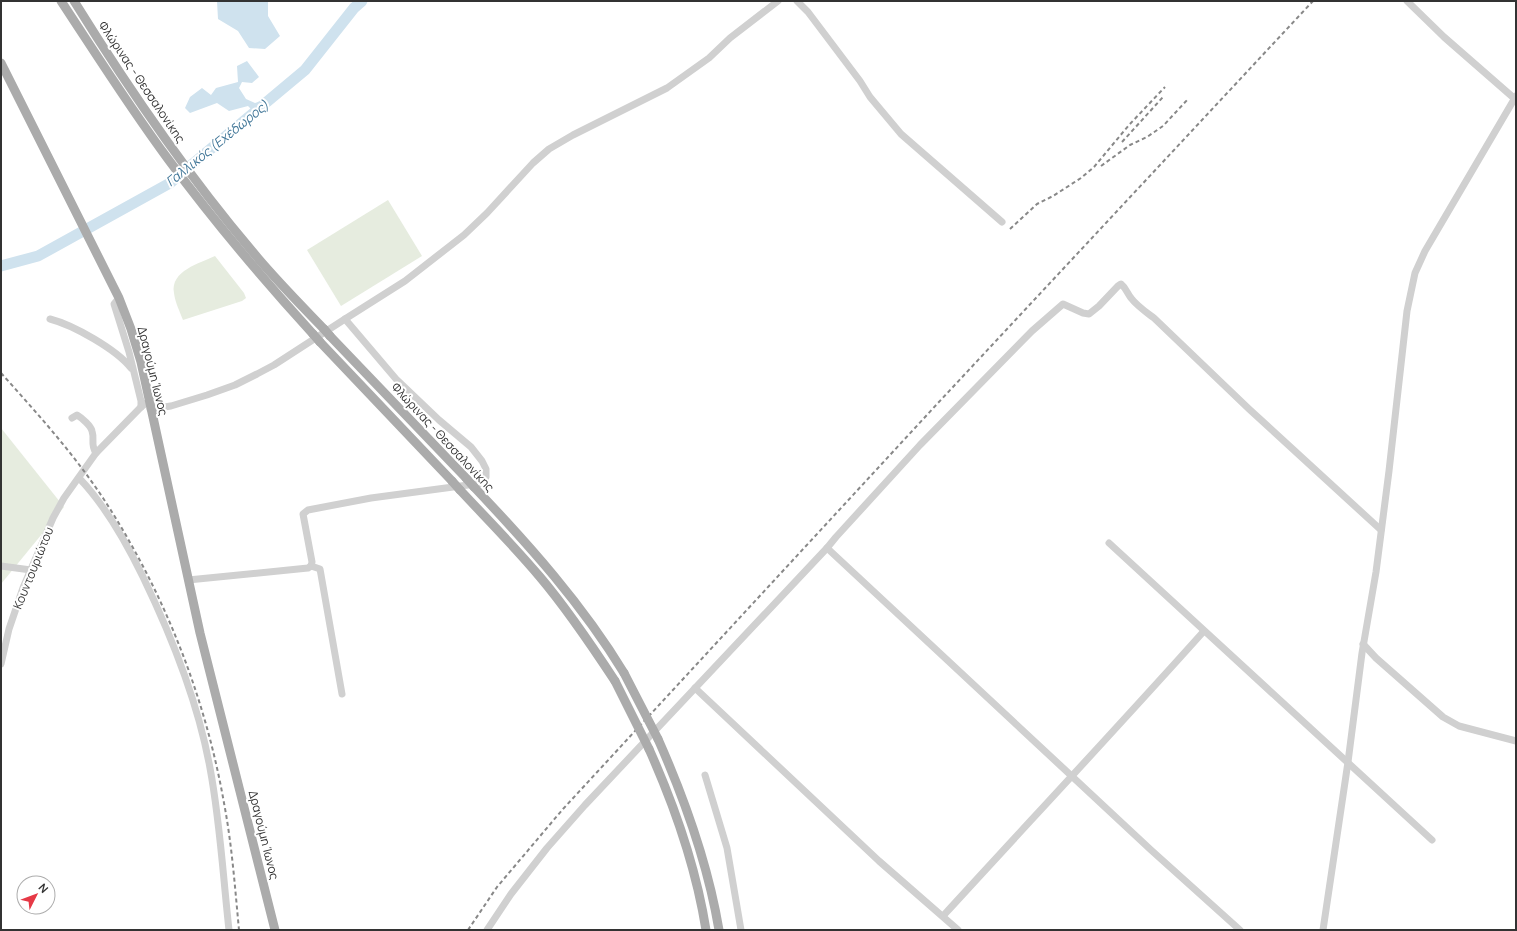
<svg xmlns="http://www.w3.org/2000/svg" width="1517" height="931" font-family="Manrope,sans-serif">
	<rect width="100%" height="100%" fill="#fff"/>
	<!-- green -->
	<g fill="#e6ecdf">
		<polygon points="388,200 422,256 341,306 307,250"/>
		<path d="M215 256 244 293 246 298 242 301 183 320C180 312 175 302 174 293 170 271 200 263 215 256Z"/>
		<polygon points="1,428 64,507 1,584"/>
	</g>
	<!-- water -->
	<g fill="#cfe2ee">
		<polygon points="217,1 268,1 268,16 280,36 265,49 249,48 238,31 218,19"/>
		<polygon points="247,61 259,77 252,83 242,82 239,88 246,99 255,103 273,97 251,109 248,106 229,111 217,103 190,113 185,108 190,97 202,88 211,95 216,88 238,82 237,66"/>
	</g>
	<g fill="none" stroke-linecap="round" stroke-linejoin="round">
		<!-- river -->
		<polyline stroke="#cfe2ee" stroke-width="11" points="1,266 38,256 170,183 305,70 354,8 362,1"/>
		<!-- minor -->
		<g stroke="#d0d0d0" stroke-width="7">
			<polyline points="797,1 808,12 860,81 870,97 901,134 1002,222"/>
			<polyline points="1407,1 1444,37 1515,99"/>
			<polyline points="119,298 114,304 129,352 141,401 141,407"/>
			<path d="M50 319C73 325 116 349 131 368"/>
			<polyline points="150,409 171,406 207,395 235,385 257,374 274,365 345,319 405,281 464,235 487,213 533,163 549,149 573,135 667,88 709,58 730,38 778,1"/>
			<path d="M72 418 77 415C82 418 91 426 92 431 95 440 90 444 96 453"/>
			<path d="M79 478C106 506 126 542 143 577 172 637 198 702 210 768 220 821 223 876 229 930"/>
			<polyline points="1109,543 1432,840"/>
			<polyline points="827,548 1151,850 1240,930"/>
			<polyline points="1,566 31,570"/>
			<polyline points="311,566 312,562 303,514 308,510 371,498 483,483 486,477 486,469 482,461 471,447 439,420 396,379 345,319"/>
			<polyline points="188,580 308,568 311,566 320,569 342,694"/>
			<polyline points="1363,644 1376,658 1443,717 1459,726 1516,741"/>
			<polyline points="1,664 9,629 23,588 53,518 64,498 96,453 141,407 149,401"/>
			<polyline points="695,688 879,861 958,930"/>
			<polyline points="705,775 727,848 741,930"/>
			<path d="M943 916C1030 821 1118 727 1204 631"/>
			<path d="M487 930 511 894 547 848 585 805 827 548 836 537 920 445 1032 331 1063 304 1083 313 1089 314 1099 306 1118 286 1121 284C1126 288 1127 293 1131 298 1137 306 1146 312 1154 318L1249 409 1381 530"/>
			<polyline points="1323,930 1348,762 1362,653 1376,572 1389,471 1407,311 1415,273 1425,251 1516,96"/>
		</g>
		<!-- major -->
		<g stroke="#ababab" stroke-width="9">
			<path d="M61 1C96 54 130 108 168 159 213 220 262 278 313 334"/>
			<path d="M74 1C128 88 185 172 252 251 274 278 299 303 324 329"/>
			<polyline points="1,63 119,298 131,329 141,362 200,633 275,930"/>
			<polyline points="330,336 466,478"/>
			<polyline points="320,342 452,481"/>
			<path d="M474 487C529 545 582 604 624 673"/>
			<path d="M460 490C487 519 515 547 540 577 568 610 592 646 615 681"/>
			<path d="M658 739C685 800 708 864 719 930"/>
			<path d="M649 749C675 807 696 867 706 930"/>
		</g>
		<!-- rail -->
		<g stroke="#888" stroke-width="2" stroke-dasharray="4 3" stroke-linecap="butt">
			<polyline points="1122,142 1163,97"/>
			<polyline points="1101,166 1130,145 1147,137 1163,126 1188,99"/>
			<polyline points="1010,229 1037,204 1053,196 1081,178 1094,167 1129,125 1165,87"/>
			<path d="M1 373C37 413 73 453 103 498 163 590 205 695 224 803 232 845 235 888 239 930"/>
			<polyline points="468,930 497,887 563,809 938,403 1313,1"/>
		</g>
		<!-- major-bridge -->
		<g stroke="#ababab" stroke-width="9">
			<polyline points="324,329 330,336"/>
			<polyline points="313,334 320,342"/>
			<polyline points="466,478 474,487"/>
			<polyline points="452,481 460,490"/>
			<polyline points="624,673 658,739"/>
			<polyline points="615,681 649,749"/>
		</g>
	</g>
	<g text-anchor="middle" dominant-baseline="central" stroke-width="4" stroke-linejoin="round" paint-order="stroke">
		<!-- street labels -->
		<g font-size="12" fill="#333" stroke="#fff">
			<text transform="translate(142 82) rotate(56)">Φλώρινας - Θεσσαλονίκης</text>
			<text transform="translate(153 371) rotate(76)">Δραγούμη Ίωνος</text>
			<text transform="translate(443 437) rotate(47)">Φλώρινας - Θεσσαλονίκης</text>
			<text transform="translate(33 568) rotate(-68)">Κουντουριώτου</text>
			<text transform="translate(264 835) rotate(76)">Δραγούμη Ίωνος</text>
		</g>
		<!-- water labels -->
		<g font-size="13" font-style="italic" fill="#3f7597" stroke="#fff">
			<text transform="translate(217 143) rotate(-39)">Γαλλικός (Εχέδωρος)</text>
		</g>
	</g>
	<!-- border -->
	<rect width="1517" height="931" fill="none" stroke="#333333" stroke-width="4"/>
	<!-- north arrow -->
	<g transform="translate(36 895) rotate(48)"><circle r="19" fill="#ffffff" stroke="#adadad"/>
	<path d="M0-3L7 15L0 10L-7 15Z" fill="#e63946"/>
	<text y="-6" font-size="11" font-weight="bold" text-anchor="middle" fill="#333333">N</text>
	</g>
</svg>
